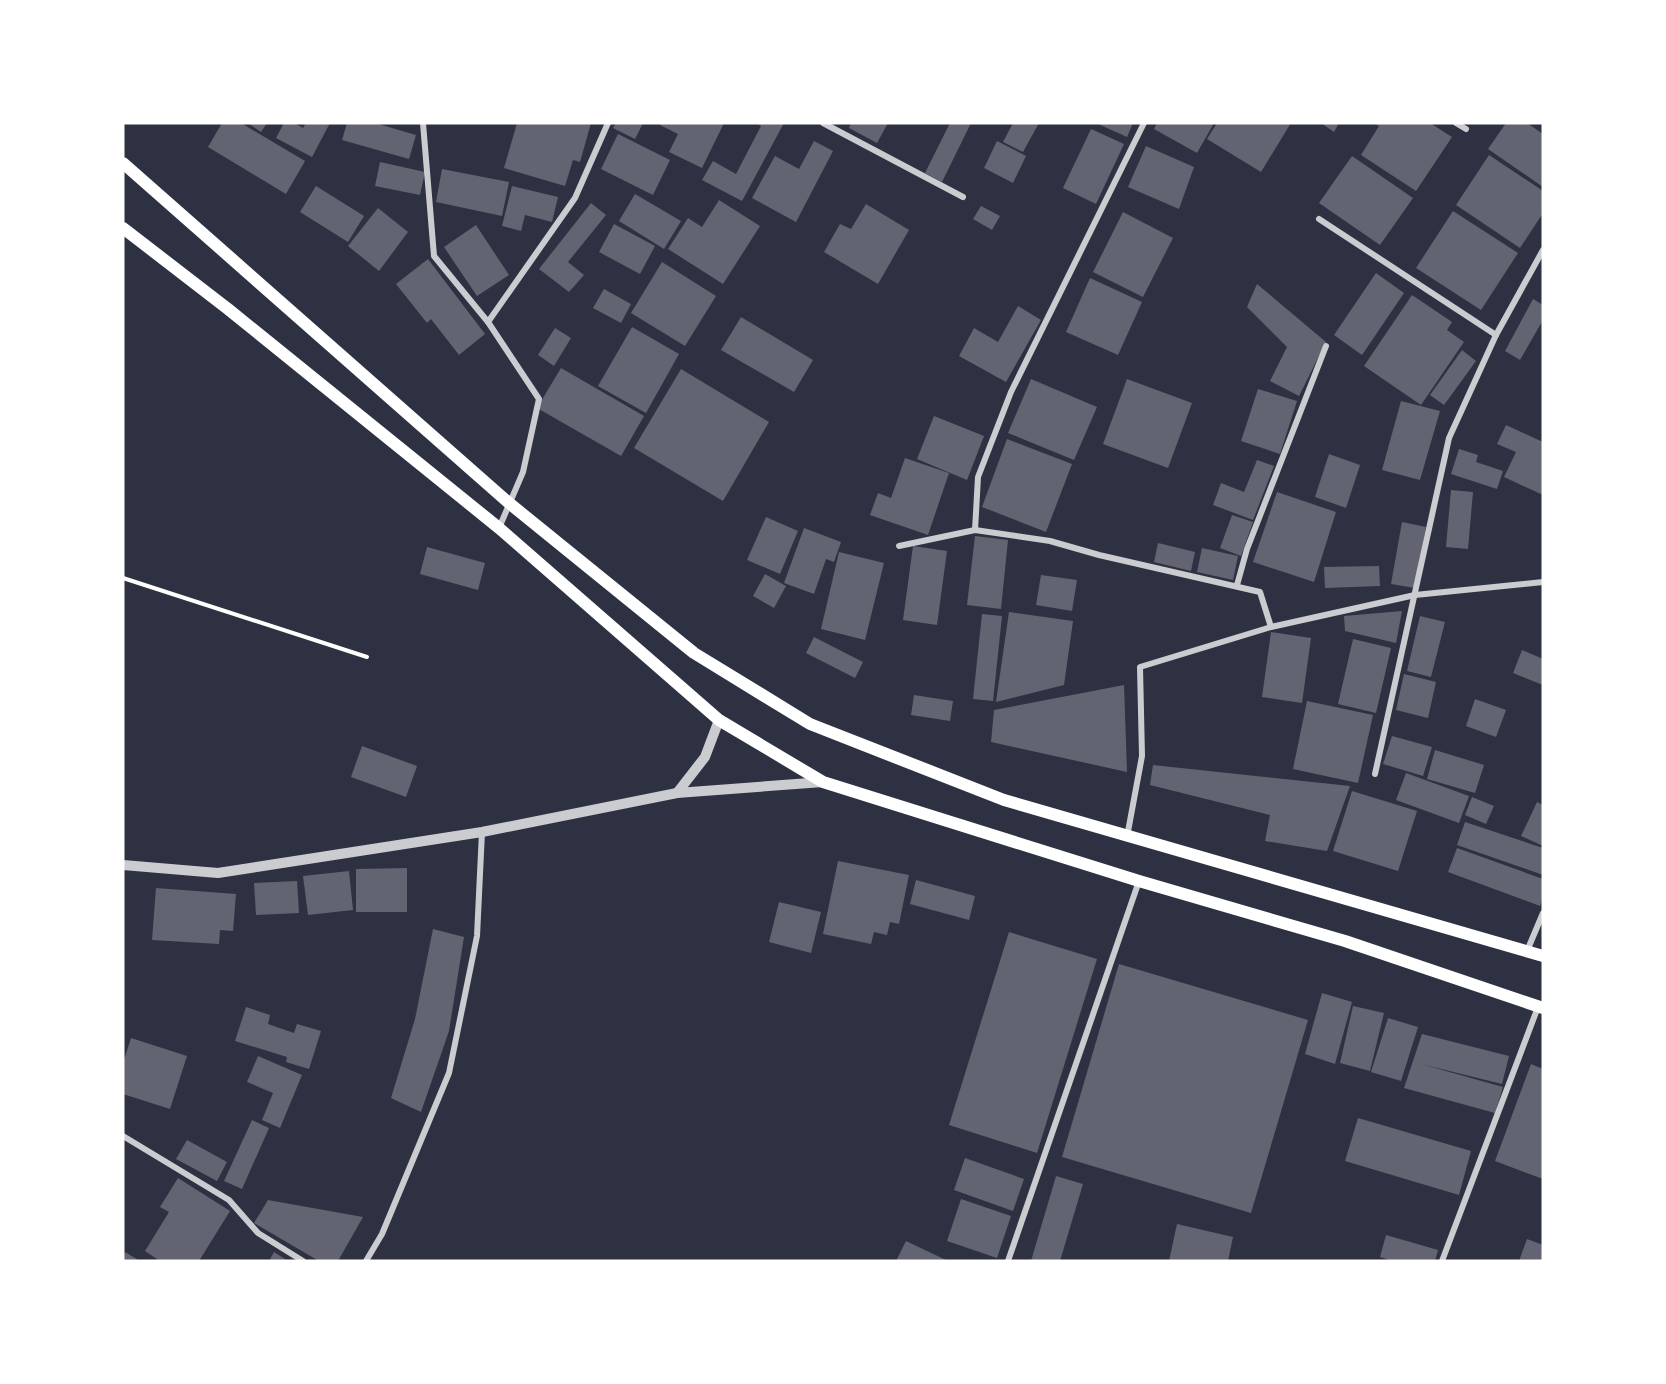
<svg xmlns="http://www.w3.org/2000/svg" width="1666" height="1384" font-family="Figtree,sans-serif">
	<rect width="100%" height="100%" fill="#2d3142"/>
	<!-- building -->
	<g fill="#626471">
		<polygon points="222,123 241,123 305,161 286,194 208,147"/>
		<polygon points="248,123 267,123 261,132"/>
		<polygon points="284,123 294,123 303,128 306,123 330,123 312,157 276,138"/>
		<polygon points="347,123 375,123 416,135 409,159 342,140"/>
		<polygon points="517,123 591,123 580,162 573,160 565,186 504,168"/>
		<polygon points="616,123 643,123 635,139 613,128"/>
		<polygon points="661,123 724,123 702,168 669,152 678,134 660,125"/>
		<polygon points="756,123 784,123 742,201 702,180 713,161 736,174 761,126"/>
		<polygon points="851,123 888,123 877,143 849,128"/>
		<polygon points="950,123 971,123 942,182 925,173"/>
		<polygon points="1013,123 1039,123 1023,152 1003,142"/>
		<polygon points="1096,123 1133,123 1127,137"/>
		<polygon points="1157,123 1214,123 1197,153 1154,129"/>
		<polygon points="1217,123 1291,123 1261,172 1207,139"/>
		<polygon points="1321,123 1339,123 1334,132"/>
		<polygon points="1374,123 1430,123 1452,137 1416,191 1361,155 1379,126"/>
		<polygon points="1506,123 1527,123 1543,134 1543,187 1488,149"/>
		<polygon points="1091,129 1124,144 1096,204 1063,188"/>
		<polygon points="618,134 670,160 653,195 601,169"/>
		<polygon points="814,141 833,151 796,222 752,198 775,156 799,169"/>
		<polygon points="997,141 1026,156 1013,183 984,168"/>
		<polygon points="1146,146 1194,167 1179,209 1128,187"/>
		<polygon points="1489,155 1543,191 1543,213 1520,248 1456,205"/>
		<polygon points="1352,156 1413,198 1380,245 1319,203"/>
		<polygon points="380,162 425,172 420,195 375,186"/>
		<polygon points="442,169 509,182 502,216 436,202"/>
		<polygon points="316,186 364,216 348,242 300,212"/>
		<polygon points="512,186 558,197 552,222 525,215 521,231 502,226"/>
		<polygon points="635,194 681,221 664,249 619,221"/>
		<polygon points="719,200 760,226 723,284 668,249 688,218 702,227"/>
		<polygon points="591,203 606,215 568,262 584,275 569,292 539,269"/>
		<polygon points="866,204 909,230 878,284 824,252 840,224 851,229"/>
		<polygon points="981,206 1000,216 992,230 973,219"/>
		<polygon points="378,208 408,232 379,271 348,246"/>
		<polygon points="1453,211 1518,253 1481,310 1416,268"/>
		<polygon points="1123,212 1173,238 1143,297 1093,272"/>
		<polygon points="614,224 655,246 640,274 599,252"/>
		<polygon points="476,225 509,275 477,296 444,247"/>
		<polygon points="428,259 485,334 459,355 431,319 427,323 396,284"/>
		<polygon points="662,262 716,296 685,346 631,313"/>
		<polygon points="1376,273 1404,293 1362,355 1334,335"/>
		<polygon points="1090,278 1142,302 1118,355 1066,332"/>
		<polygon points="1257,284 1326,342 1299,396 1270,381 1287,347 1247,307"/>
		<polygon points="604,289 631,304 621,323 593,308"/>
		<polygon points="1412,295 1452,322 1447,330 1464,342 1421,405 1364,366"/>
		<polygon points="1533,299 1543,305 1543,320 1520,360 1505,351"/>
		<polygon points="1018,306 1041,320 1006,382 959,356 974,328 998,342"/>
		<polygon points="741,317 813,360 794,392 721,350"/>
		<polygon points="632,327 679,354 646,413 598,386"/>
		<polygon points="555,328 571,338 554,366 538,355"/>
		<polygon points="1462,350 1476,361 1444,405 1430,395"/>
		<polygon points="561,368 644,416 621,456 537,408"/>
		<polygon points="681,369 769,422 723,501 634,448"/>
		<polygon points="1031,379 1097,407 1074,460 1008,433"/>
		<polygon points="1127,379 1192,403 1168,468 1103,444"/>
		<polygon points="1258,389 1297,401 1280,454 1241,441"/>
		<polygon points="1401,401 1440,411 1420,480 1382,470"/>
		<polygon points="934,416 984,436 967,480 917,459"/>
		<polygon points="1506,425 1543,442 1543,495 1504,477 1516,452 1497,444"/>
		<polygon points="1007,439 1072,464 1046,532 982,507"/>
		<polygon points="1459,449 1478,455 1476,462 1503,471 1497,489 1451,474"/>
		<polygon points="1329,454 1360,465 1346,508 1315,497"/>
		<polygon points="905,458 949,473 928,535 870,515 878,493 891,498"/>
		<polygon points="1257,460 1274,466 1253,520 1213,505 1221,483 1244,492"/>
		<polygon points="1451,490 1473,492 1468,549 1446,547"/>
		<polygon points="1277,492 1336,512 1314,582 1253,562"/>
		<polygon points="1232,515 1253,522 1241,556 1220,548"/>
		<polygon points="766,517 798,531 780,574 747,560"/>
		<polygon points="1402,522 1426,527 1415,588 1391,584"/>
		<polygon points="804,528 841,542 834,562 826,559 814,594 784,583"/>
		<polygon points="975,536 1008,540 1001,609 967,605"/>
		<polygon points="1158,543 1195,552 1191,571 1154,562"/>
		<polygon points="913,546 947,551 937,625 903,620"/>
		<polygon points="427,547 485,563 478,590 420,574"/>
		<polygon points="1202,548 1238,556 1233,580 1197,572"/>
		<polygon points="839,552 884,563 865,640 821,629"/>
		<polygon points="1379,566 1380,586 1325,588 1324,567"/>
		<polygon points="765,574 786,586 774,608 753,596"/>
		<polygon points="1041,575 1077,580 1072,611 1036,605"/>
		<polygon points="1402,611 1396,643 1345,631 1344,616"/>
		<polygon points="1009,612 1073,621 1064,685 996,702"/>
		<polygon points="982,614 1002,616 993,701 973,699"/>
		<polygon points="1420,616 1445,622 1431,677 1407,671"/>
		<polygon points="1271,632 1311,638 1302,703 1262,697"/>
		<polygon points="814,637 863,662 855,678 806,653"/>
		<polygon points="1353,639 1391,648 1376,713 1338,704"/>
		<polygon points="1522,650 1543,659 1543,685 1513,673"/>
		<polygon points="1404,674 1436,682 1428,718 1396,710"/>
		<polygon points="1124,685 1127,772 991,742 994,710"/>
		<polygon points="914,695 953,701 950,721 911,715"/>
		<polygon points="1475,699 1506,710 1496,737 1466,726"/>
		<polygon points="1307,701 1373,715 1358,783 1293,769"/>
		<polygon points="1392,736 1432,747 1423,776 1383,764"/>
		<polygon points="362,746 417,766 406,797 351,777"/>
		<polygon points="1435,750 1484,765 1475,793 1427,779"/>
		<polygon points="1153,765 1350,786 1327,851 1265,841 1270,815 1150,785"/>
		<polygon points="1406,773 1469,796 1459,823 1396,800"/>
		<polygon points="1352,791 1417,811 1398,871 1333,851"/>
		<polygon points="1472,797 1494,806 1486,824 1465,815"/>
		<polygon points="1537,802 1543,805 1543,846 1521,836"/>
		<polygon points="1465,822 1543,848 1543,875 1457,845"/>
		<polygon points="1457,848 1543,879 1543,896 1540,906 1448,872"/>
		<polygon points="838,861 909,875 899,924 890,922 887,935 874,932 871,944 823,934"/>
		<polygon points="407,868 407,912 356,912 356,869"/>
		<polygon points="349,871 353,910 308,915 303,876"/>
		<polygon points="916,880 975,896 969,920 910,904"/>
		<polygon points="297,881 299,913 256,915 254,883"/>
		<polygon points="156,888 236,894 233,931 220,930 219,944 152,940"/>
		<polygon points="779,902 821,912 811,953 769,942"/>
		<polygon points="433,929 464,937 449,1031 421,1112 391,1098 415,1019"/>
		<polygon points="1009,932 1097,959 1037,1153 949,1125"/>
		<polygon points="1119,964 1308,1020 1251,1213 1062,1157"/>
		<polygon points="1322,993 1352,1002 1335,1064 1305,1054"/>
		<polygon points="1353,1006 1384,1013 1370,1071 1340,1063"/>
		<polygon points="246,1007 270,1015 268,1024 294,1033 297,1024 321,1031 309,1069 286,1062 287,1057 235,1041"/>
		<polygon points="1388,1018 1418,1027 1401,1081 1371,1072"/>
		<polygon points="1422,1034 1509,1056 1502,1084 1421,1064 1503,1087 1495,1113 1404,1088"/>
		<polygon points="131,1038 187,1056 170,1109 123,1094 123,1063"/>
		<polygon points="258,1056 302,1075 280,1128 262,1120 273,1093 247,1082"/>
		<polygon points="1531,1064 1543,1069 1543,1179 1495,1161"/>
		<polygon points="1358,1118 1471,1151 1459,1195 1345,1161"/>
		<polygon points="252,1120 269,1128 242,1189 224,1181"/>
		<polygon points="187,1140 227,1162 217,1181 176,1159"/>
		<polygon points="965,1158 1024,1179 1013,1211 954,1190"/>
		<polygon points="1056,1176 1083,1184 1060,1261 1031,1261"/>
		<polygon points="178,1178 230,1211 199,1261 160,1261 145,1251 169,1212 160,1207"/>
		<polygon points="961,1199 1011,1216 997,1258 947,1241"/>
		<polygon points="268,1200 363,1217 338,1261 319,1261 254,1223"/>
		<polygon points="1177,1224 1233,1237 1228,1261 1169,1261"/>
		<polygon points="1386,1235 1438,1250 1435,1261 1393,1261 1380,1257"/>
		<polygon points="1527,1239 1543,1245 1543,1261 1519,1261"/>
		<polygon points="906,1241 948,1261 896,1261"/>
		<polygon points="125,1252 140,1261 123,1261"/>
		<polygon points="274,1252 288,1261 269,1261"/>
	</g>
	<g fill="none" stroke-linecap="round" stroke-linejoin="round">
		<!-- path -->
		<polyline stroke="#fff" stroke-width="4" points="123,578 367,657"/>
		<!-- minor -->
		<g stroke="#caccd0" stroke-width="6">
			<polyline points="423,123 434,256 488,322 539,399 523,472 499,528"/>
			<polyline points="823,123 963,197"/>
			<polyline points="1456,123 1466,129"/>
			<polyline points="1319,219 1496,335"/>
			<polyline points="488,322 575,198 608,123"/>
			<polyline points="975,530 978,477 1011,392 1144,123"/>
			<polyline points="899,546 975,530 1050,541 1099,555 1260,592 1271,627"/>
			<polyline points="1237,585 1247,549 1326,346"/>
			<polyline points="1375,774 1449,438 1496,335 1543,250"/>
			<polyline points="1127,837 1142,756 1140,667 1271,627 1415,595 1543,582"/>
			<polyline points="1527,951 1543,913"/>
			<polyline points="123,1136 229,1200 258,1233 303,1261"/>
			<polyline points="366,1261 382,1234 449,1073 477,936 482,832"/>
			<polyline points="1008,1261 1139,881"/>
			<polyline points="1442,1261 1538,1007"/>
		</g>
		<!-- tertiary -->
		<g stroke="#caccd0" stroke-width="10">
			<polyline points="677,793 705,757 719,720"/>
			<polyline points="123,865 218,873 482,832 677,793 823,782"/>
		</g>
		<!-- secondary -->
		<g stroke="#fff" stroke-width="12">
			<polyline points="123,163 509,503 694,653 810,724 1004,800 1543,956"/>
			<polyline points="123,228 228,309 499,528 719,720 823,782 1139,881 1345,941 1543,1008"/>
		</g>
	</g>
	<!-- border -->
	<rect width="1666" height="1384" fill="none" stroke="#ffffff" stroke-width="249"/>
</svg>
